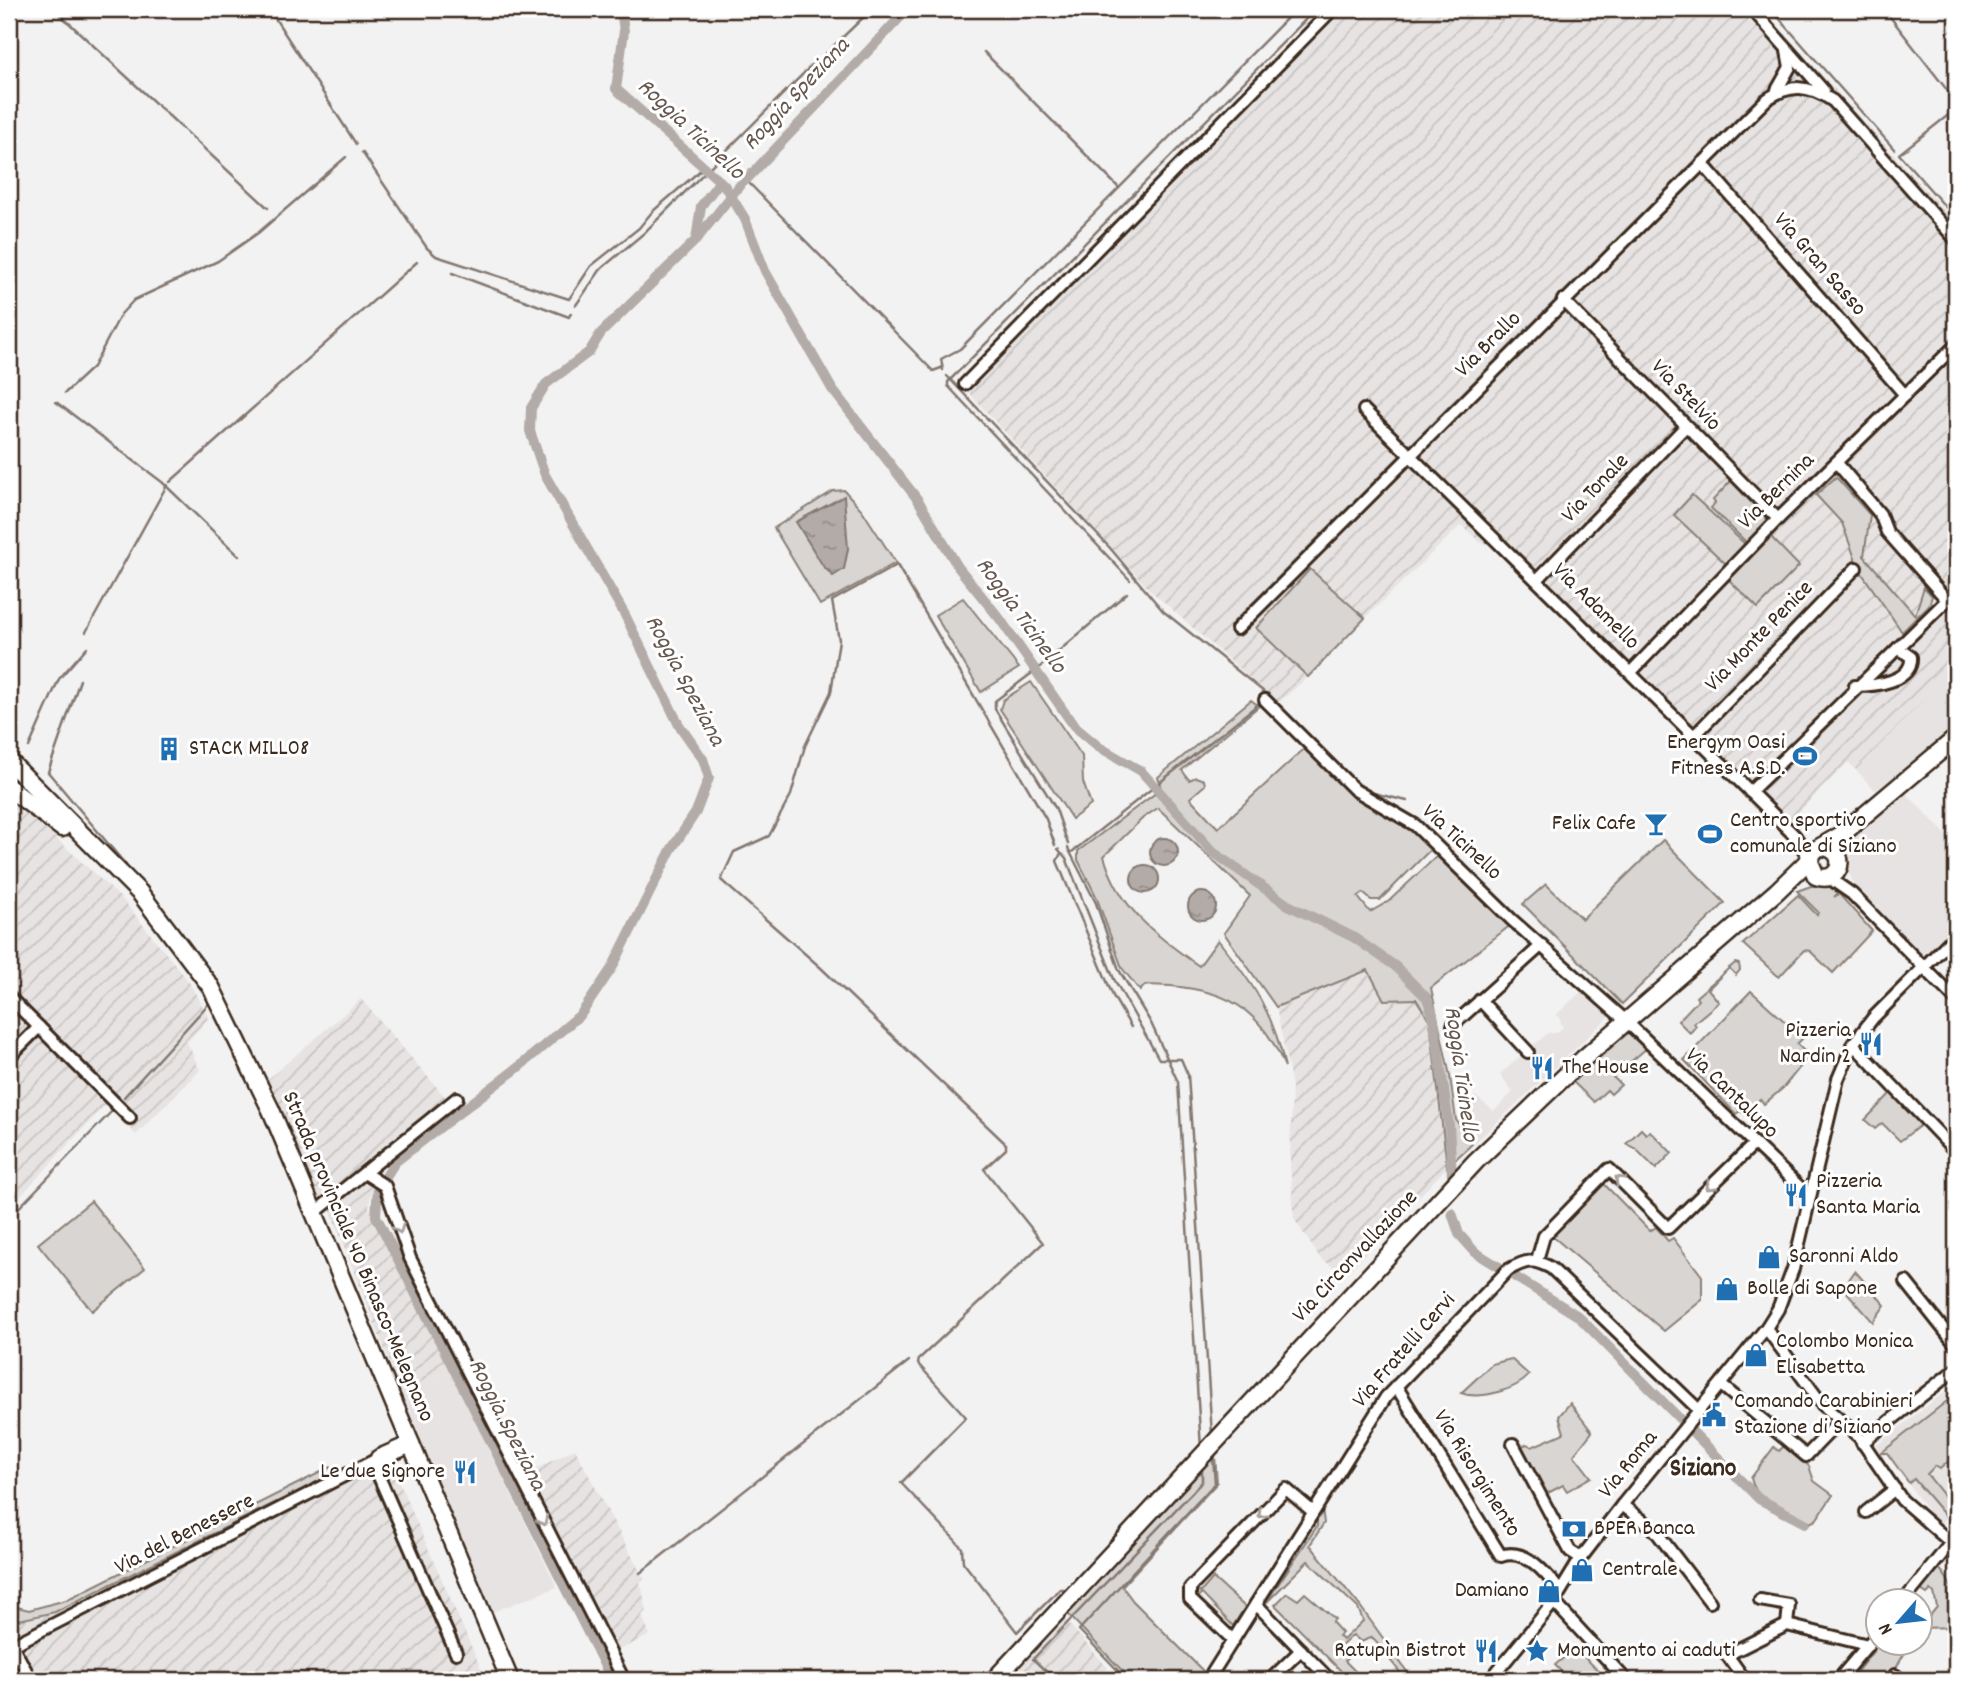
<svg xmlns="http://www.w3.org/2000/svg" width="1965" height="1689" font-family="Dekko,sans-serif">
	<defs>
		<pattern id="industrial-furrows" width="10" height="10" patternUnits="userSpaceOnUse" patternTransform="scale(1.75)"><rect width="10" height="10" fill="#e6e3e2"/><path d="M-1 1l2-2M0 10L10 0M9 11l2-2" fill="none" stroke="#c6c3c1"/></pattern>
		<pattern id="water-ripples" width="26" height="14" patternUnits="userSpaceOnUse" patternTransform="scale(1.75)"><rect width="26" height="14" fill="#b2aba7"/><path d="M2 4q2-2 4 0t4 0M15 11q2-2 4 0t4 0" fill="none" stroke="#928b87"/></pattern>
	</defs>
	<rect width="100%" height="100%" fill="#f3f2f2"/>
	<filter id="ink" filterUnits="userSpaceOnUse"><feTurbulence type="fractalNoise" baseFrequency=".0143" numOctaves="2"/><feDisplacementMap in="SourceGraphic" scale="14" xChannelSelector="R" yChannelSelector="G"/><feConvolveMatrix kernelMatrix="1 2 1 2 8 2 1 2 1" color-interpolation-filters="sRGB"/></filter>
	<g filter="url(#ink)">
		<!-- built -->
		<g fill="#e6e3e2">
			<polygon points="1956,667 1956,725 1876,791 1856,770"/>
			<polygon points="1904,791 1956,845 1956,924 1927,955 1921,956 1873,908 1855,886 1848,871 1853,840"/>
			<polygon points="1583,990 1614,1012 1475,1143 1456,1120 1475,1096 1494,1111 1513,1092 1500,1074 1548,1033 1556,1033 1563,1027 1557,1014"/>
			<polygon points="450,1370 557,1587 492,1612 401,1391"/>
			<polygon points="1956,1383 1956,1510 1938,1526 1887,1453 1883,1456 1876,1446"/>
		</g>
		<!-- industrial -->
		<g fill="url(#industrial-furrows)">
			<polygon points="1325,9 1763,9 1956,224 1956,667 1856,770 1848,762 1782,829 1492,544 1481,543 1461,525 1365,618 1310,569 1256,628 1308,677 1278,703 1150,590 959,382"/>
			<polygon points="9,795 123,900 189,982 209,1018 187,1042 200,1070 136,1135 106,1104 14,1203 9,1199"/>
			<polygon points="1368,970 1384,1000 1416,999 1430,1021 1447,1167 1345,1275 1320,1258 1294,1219 1290,1163 1292,1086 1276,1007"/>
			<polygon points="361,999 446,1098 320,1201 267,1080"/>
			<polygon points="362,1182 372,1188 369,1207 381,1235 450,1370 401,1391 330,1210"/>
			<polygon points="575,1449 644,1579 640,1581 647,1611 642,1615 650,1635 613,1653 524,1475"/>
			<polygon points="377,1452 396,1475 486,1680 9,1680 9,1612 19,1620 55,1612"/>
			<polygon points="1062,1616 1108,1668 1098,1680 1001,1680"/>
		</g>
		<!-- green -->
		<g fill="#d8d5d2" stroke="#8a8078" stroke-width="2">
			<polygon points="1836,477 1870,515 1864,556 1915,615 1924,587 1932,596 1929,605 1902,632 1859,569 1842,523 1816,495"/>
			<polygon points="1731,481 1768,520 1747,543 1711,508 1715,503 1713,500"/>
			<polygon points="844,490 862,510 896,563 820,605 774,528 833,491"/>
			<polygon points="1692,495 1745,544 1726,564 1674,515"/>
			<polygon points="1771,537 1799,566 1758,608 1729,580"/>
			<polygon points="1310,569 1365,618 1308,677 1256,628"/>
			<polygon points="963,598 1019,668 981,692 935,615"/>
			<polygon points="1031,682 1082,756 1083,782 1091,805 1072,819 1000,709 1003,700"/>
			<path d="M1251 700 1259 706 1182 770 1189 780 1196 777 1204 780 1205 785 1190 798 1218 828 1304 749 1357 799 1404 824 1431 849 1380 900H1371L1363 893 1358 897 1370 912 1389 901 1438 855 1512 924 1431 988 1450 1076 1456 1120 1472 1144 1447 1167 1430 1021 1416 999 1384 1000 1368 970 1276 1007 1224 933 1250 896 1158 808 1143 818 1104 856C1118 907 1156 936 1199 966L1218 940C1253 984 1273 1011 1285 1067 1257 999 1214 986 1145 985L1140 991 1122 968 1096 896 1078 860V851L1161 789 1158 777Z"/>
			<polygon points="1663,840 1725,903 1622,1004 1523,904 1546,884 1582,919"/>
			<polygon points="1811,886 1830,886 1838,893 1834,897 1839,894 1872,931 1833,973 1810,951 1804,950 1779,977 1743,944 1798,895 1817,915 1818,912 1797,891"/>
			<polygon points="1735,963 1739,964 1740,970 1736,975 1729,968 1708,989 1719,1002 1694,1023 1696,1026 1690,1033 1678,1021 1698,1000 1696,997"/>
			<polygon points="1751,991 1803,1038 1797,1044 1809,1056 1783,1088 1764,1104 1760,1099 1745,1115 1740,1111 1736,1114 1684,1060"/>
			<polygon points="1627,1031 1633,1033 1648,1047 1613,1077 1621,1085 1611,1094 1607,1090 1594,1102 1572,1081"/>
			<polygon points="1891,1093 1921,1125 1900,1141 1882,1123 1875,1129 1865,1120"/>
			<polygon points="1641,1129 1646,1134 1650,1131 1672,1153 1656,1169 1636,1149 1626,1144"/>
			<polygon points="1603,1183 1650,1231 1656,1227 1668,1241 1673,1238 1702,1276 1702,1300 1664,1331 1551,1235"/>
			<polygon points="91,1201 145,1268 92,1311 38,1244"/>
			<polygon points="1855,1271 1885,1305 1873,1322 1843,1288"/>
			<path d="M1511 1359 1529 1375C1517 1390 1479 1400 1461 1393L1492 1364Z"/>
			<polygon points="1956,1394 1956,1454 1940,1469 1935,1466 1927,1474 1946,1498 1955,1491 1953,1486 1956,1484 1956,1510 1947,1518 1914,1479 1909,1483 1887,1453 1881,1453"/>
			<polygon points="1570,1403 1592,1432 1574,1455 1591,1477 1567,1491 1563,1485 1546,1494 1567,1533 1562,1536 1522,1446 1527,1444 1532,1447 1564,1433 1559,1416"/>
			<path d="M1784 1446 1809 1466 1814 1481 1833 1495 1816 1520 1810 1523C1788 1512 1756 1505 1751 1478L1774 1447 1779 1451Z"/>
			<polygon points="1215,1455 1217,1483 1122,1586 1133,1601 1205,1673 1201,1680 1131,1680 1066,1612"/>
			<polygon points="331,1467 333,1474 55,1612 19,1620 9,1612 9,1605 29,1610 66,1600"/>
			<polygon points="1322,1508 1324,1523 1310,1545 1360,1606 1413,1680 1406,1680 1372,1637 1361,1642 1353,1635 1340,1647 1349,1656 1345,1661 1364,1680 1350,1680 1275,1605 1287,1593 1298,1600 1305,1593 1335,1619 1332,1622 1342,1633 1339,1636 1343,1640 1363,1621 1358,1608 1308,1561 1265,1604 1317,1526 1317,1518"/>
			<path d="M1937 1566C1955 1584 1956 1602 1956 1627L1920 1628V1619L1928 1618 1937 1607 1934 1593 1931 1590 1927 1594 1921 1590Z"/>
			<polygon points="1213,1578 1245,1607 1233,1626 1202,1594 1196,1599 1194,1597 1195,1588 1200,1593"/>
			<polygon points="1879,1644 1910,1644 1889,1680 1850,1680"/>
			<polygon points="1575,1648 1608,1680 1569,1680 1555,1665"/>
		</g>
		<!-- water -->
		<g fill="url(#water-ripples)" stroke="#827770" stroke-width="2">
			<polygon points="844,496 848,549 844,569 833,576 823,566 796,522"/>
			<circle cx="1164" cy="852" r="14"/>
			<circle cx="1145" cy="879" r="14"/>
			<circle cx="1202" cy="906" r="14"/>
		</g>
		<g fill="none" stroke-linecap="round" stroke-linejoin="round">
			<!-- stream -->
			<g stroke="#827770" stroke-width="2.5">
				<polyline points="54,9 268,208"/>
				<polyline points="269,9 356,144"/>
				<polyline points="1771,9 1894,149"/>
				<polyline points="1884,9 1954,99"/>
				<polyline points="984,52 1119,188"/>
				<polyline points="821,58 872,9"/>
				<polyline points="1956,109 1899,154 1956,219"/>
				<polyline points="362,152 427,248 436,256 569,299 591,266 639,228 652,212 703,168"/>
				<polyline points="746,180 933,371 941,368"/>
				<polyline points="452,273 569,317 571,313"/>
				<polyline points="576,305 601,269 644,233 812,65"/>
				<polyline points="943,370 941,359 960,349 1296,9"/>
				<polyline points="947,376 1110,548 1163,611 1269,696 1267,697"/>
				<polyline points="65,393 93,367 121,314 134,300 218,261 258,233 346,157"/>
				<polyline points="56,402 162,482 239,556"/>
				<polyline points="170,482 417,262"/>
				<polyline points="1130,580 948,386 948,382 1316,9"/>
				<polyline points="86,632 167,485"/>
				<polyline points="80,680 48,772 126,865"/>
				<polyline points="1269,696 1286,713"/>
				<polyline points="29,747 59,679 87,647"/>
				<polyline points="1369,792 1407,801"/>
				<polyline points="1068,844 1056,809 995,709 995,701 1040,667 1127,593"/>
				<polyline points="1055,845 1046,819 897,565 832,601 839,640 831,692 805,746 791,795 769,836 734,852 721,880 820,967 1006,1144 1006,1149 984,1169 1043,1243 919,1359 918,1364 966,1417 901,1483 956,1541 962,1548 963,1562 1017,1632 1060,1589 1070,1589"/>
				<polyline points="1068,848 1096,903 1119,970 1151,1023 1178,1082 1201,1449"/>
				<polyline points="1058,849 1066,858 1114,979 1159,1059 1181,1059 1188,1075 1212,1435"/>
				<polyline points="1072,852 1261,702"/>
				<polyline points="1061,853 1057,861 1113,996 1131,1027"/>
				<polyline points="142,883 208,970"/>
				<polyline points="124,1097 211,1001"/>
				<polyline points="9,1218 113,1110"/>
				<polyline points="419,1264 527,1474"/>
				<polyline points="640,1573 909,1361"/>
				<polyline points="579,1616 584,1613"/>
				<polyline points="1055,1680 1033,1659 1202,1482 1202,1468"/>
				<polyline points="1127,1680 1079,1630 1215,1483 1213,1457"/>
			</g>
			<!-- canal -->
			<g stroke="#b2aba7" stroke-width="10">
				<polyline points="621,9 624,31 616,89 724,185 745,219 765,271 832,389 918,500 958,567 1000,619 1074,726 1099,747 1141,771 1213,852 1288,905 1353,937 1395,966 1427,998 1433,1015 1449,1125 1452,1177"/>
				<polyline points="746,180 908,9"/>
				<polyline points="696,240 701,206 720,181"/>
				<polyline points="385,1178 395,1162 520,1066 581,1014 612,968 671,850 696,812 709,778 703,759 679,725 625,615 545,475 530,431 531,408 546,384 589,352 601,333 696,240 740,185"/>
				<polyline points="378,1185 376,1216 612,1680"/>
				<polyline points="1452,1213 1459,1234 1475,1252 1578,1316 1759,1499 1805,1523"/>
			</g>
			<!-- minor casing -->
			<g stroke="#3b2a1e" stroke-width="16">
				<g id="minor">
					<polyline points="1752,9 1824,91"/>
					<polyline points="1777,90 1790,67 1787,51"/>
					<polyline points="1702,163 1905,395"/>
					<polyline points="1563,300 1778,519"/>
					<polyline points="965,384 1333,9"/>
					<polyline points="1364,410 1795,836 1809,858"/>
					<polyline points="1837,463 1880,514 1887,532 1947,600 1898,648"/>
					<polyline points="1537,580 1685,427"/>
					<path d="M1237 629 1766 100C1790 83 1809 85 1833 101L1956 240"/>
					<polyline points="1631,672 1778,519 1956,345"/>
					<polyline points="1265,700 1355,790 1415,825 1512,920 1626,1021 1809,1196"/>
					<polyline points="1694,736 1856,568"/>
					<path d="M1750 792 1898 648 1911 657C1913 682 1874 686 1855 686"/>
					<polyline points="1829,878 1852,894 1956,1000"/>
					<polyline points="9,997 130,1118"/>
					<polyline points="1480,1000 1528,1052"/>
					<polyline points="1453,1025 1542,945"/>
					<polyline points="1853,1044 1956,1152"/>
					<polyline points="9,1057 39,1027"/>
					<polyline points="366,1174 385,1186 410,1258 624,1680"/>
					<polyline points="313,1214 457,1098"/>
					<polyline points="1537,1260 1544,1236 1609,1169 1668,1228 1753,1145"/>
					<polyline points="1906,1282 1956,1345"/>
					<polyline points="1766,1328 1822,1404 1859,1437 1902,1500 1956,1547"/>
					<polyline points="1721,1385 1806,1456 1835,1426 1845,1424"/>
					<path d="M1396 1386 1501 1556C1525 1547 1546 1573 1560 1591"/>
					<polyline points="1862,1443 1956,1369"/>
					<polyline points="1513,1444 1570,1551 1581,1558"/>
					<polyline points="373,1463 456,1653"/>
					<polyline points="1622,1505 1654,1529 1710,1602"/>
					<polyline points="1866,1512 1895,1489"/>
					<polyline points="1760,1600 1789,1605 1787,1625"/>
					<polyline points="1554,1602 1626,1680"/>
					<polyline points="1903,1602 1950,1544"/>
					<polyline points="1256,1604 1330,1680"/>
					<polyline points="1233,1640 1190,1599 1190,1588 1286,1489 1312,1511"/>
					<polyline points="12,1645 31,1680"/>
					<polyline points="9,1647 379,1458"/>
					<polyline points="1895,1675 1902,1680"/>
					<path d="M1208 1680 1386 1397 1508 1270C1526 1260 1533 1258 1551 1268L1699 1410"/>
					<polyline points="1270,1680 1301,1650"/>
					<polyline points="1490,1680 1554,1602 1581,1558 1622,1505 1766,1328 1778,1309 1793,1269 1838,1079 1853,1044 1873,1018 1956,935"/>
					<polyline points="1745,1680 1727,1655 1787,1625 1868,1645"/>
					<polyline points="1838,1680 1878,1633"/>
				</g>
			</g>
			<!-- primary casing -->
			<g stroke="#3b2a1e" stroke-width="21">
				<g id="primary">
					<polyline points="9,761 140,893 211,987 271,1110 510,1680"/>
					<polyline points="9,788 62,828"/>
					<path d="M1809 860 1816 876C1841 886 1850 850 1823 847"/>
					<polyline points="379,1458 411,1444"/>
					<polyline points="994,1680 1476,1161 1583,1059 1777,891 1809,860 1815,850 1841,835 1956,738"/>
				</g>
			</g>
			<!-- minor -->
			<use href="#minor" stroke="#fff" stroke-width="10"/>
			<!-- primary -->
			<use href="#primary" stroke="#fff" stroke-width="16"/>
		</g>
		<!-- one-way arrows -->
		<defs><path id="oneway-chevron" d="M-2-3.5L2.5 0L-2 3.5" fill="none" stroke-width="1.6" stroke-linecap="round" stroke-linejoin="round" transform="scale(1.75)"/></defs>
		<g stroke="#a79f9a">
			<use href="#oneway-chevron" transform="translate(1619 1180) rotate(-135)"/>
			<use href="#oneway-chevron" transform="translate(1710 1186) rotate(136)"/>
			<use href="#oneway-chevron" transform="translate(399 1229) rotate(70)"/>
			<use href="#oneway-chevron" transform="translate(1262 1514) rotate(134)"/>
			<use href="#oneway-chevron" transform="translate(543 1521) rotate(63)"/>
		</g>
	</g>
	<!-- icons -->
	<defs>
		<g id="building-bare" transform="scale(1.89)"><path d="M-4-6H4V6H1V3H-1V6H-4ZM-2.5-4.3h1.7v1.8h-1.7ZM.8-4.3h1.7v1.8H.8ZM-2.5-1h1.7V.8h-1.7ZM.8-1h1.7V.8H.8Z" fill="#1f6fb2" stroke="#fff" stroke-width="2.5" paint-order="stroke"/></g>
		<g id="stadium-bare" transform="scale(1.89)"><path d="M0-5a6.5 5 0 1 0 0 10a6.5 5 0 1 0 0-10ZM-3.5-1.8h7v3.6h-7Z" fill="#1f6fb2" stroke="#fff" stroke-width="2.5" paint-order="stroke"/></g>
		<g id="bar-bare" transform="scale(1.89)"><path d="M-6-5H6L.8 .8V4.5H3.5V6h-7V4.5H-.8V.8Z" fill="#1f6fb2" stroke="#fff" stroke-width="2.5" paint-order="stroke"/></g>
		<g id="restaurant-bare" transform="scale(1.89)"><path d="M-5-6h1v4h1v-4h1v4h1v-4h1v5L-1.5 .5V6h-2V.5L-5-1ZM5-6V6H3V1.5H1.5Q1.5-4 5-6Z" fill="#1f6fb2" stroke="#fff" stroke-width="2.5" paint-order="stroke"/></g>
		<g id="shop-bare" transform="scale(1.89)"><path d="M-5-2.5h2.3a2.7 3.5 0 0 1 5.4 0H5L5.5 6h-11ZM-1.5-2.5h3a1.5 2.3 0 0 0-3 0Z" fill="#1f6fb2" stroke="#fff" stroke-width="2.5" paint-order="stroke"/></g>
		<g id="civic-bare" transform="scale(1.89)"><path d="M-.6-6.5H3V-4.5H.6V-3L4-1V1h2V6H-6V1h2V-1L-.6-3ZM-1.2 2.5V6h2.4V2.5Z" fill="#1f6fb2" stroke="#fff" stroke-width="2.5" paint-order="stroke"/></g>
		<g id="bank-bare" transform="scale(1.89)"><path d="M-6-4H6V4H-6ZM0-2.3a2.3 2.3 0 1 0 0 4.6a2.3 2.3 0 1 0 0-4.6Z" fill="#1f6fb2" stroke="#fff" stroke-width="2.5" paint-order="stroke"/></g>
		<g id="sight-bare" transform="scale(1.89)"><path d="M0-6L1.8-2.2L6-1.7L2.9 1.2L3.7 5.4L0 3.3L-3.7 5.4L-2.9 1.2L-6-1.7L-1.8-2.2Z" fill="#1f6fb2" stroke="#fff" stroke-width="2.5" paint-order="stroke"/></g>
	</defs>
	<g fill-rule="evenodd">
		<use href="#building-bare" x="169" y="749"/>
		<use href="#stadium-bare" x="1805" y="756"/>
		<use href="#bar-bare" x="1656" y="824"/>
		<use href="#stadium-bare" x="1710" y="834"/>
		<use href="#restaurant-bare" x="1871" y="1044"/>
		<use href="#restaurant-bare" x="1542" y="1068"/>
		<use href="#restaurant-bare" x="1796" y="1195"/>
		<use href="#shop-bare" x="1769" y="1257"/>
		<use href="#shop-bare" x="1727" y="1289"/>
		<use href="#shop-bare" x="1756" y="1355"/>
		<use href="#civic-bare" x="1714" y="1415"/>
		<use href="#restaurant-bare" x="465" y="1472"/>
		<use href="#bank-bare" x="1574" y="1529"/>
		<use href="#shop-bare" x="1582" y="1570"/>
		<use href="#shop-bare" x="1549" y="1591"/>
		<use href="#restaurant-bare" x="1486" y="1651"/>
		<use href="#sight-bare" x="1537" y="1651"/>
	</g>
	<g text-anchor="middle" dominant-baseline="central" stroke-width="6" stroke-linejoin="round" paint-order="stroke">
		<!-- street labels -->
		<g font-size="23" fill="#3b2a1e" stroke="#fff">
			<text transform="translate(1819 265) rotate(49)">Via Gran Sasso</text>
			<text transform="translate(1489 345) rotate(-45)">Via Brallo</text>
			<text transform="translate(1685 396) rotate(46)">Via Stelvio</text>
			<text transform="translate(1596 489) rotate(-46)">Via Tonale</text>
			<text transform="translate(1777 492) rotate(-45)">Via Bernina</text>
			<text transform="translate(1595 607) rotate(45)">Via Adamello</text>
			<text transform="translate(1760 637) rotate(-46)">Via Monte Penice</text>
			<text transform="translate(1461 843) rotate(43)">Via Ticinello</text>
			<text transform="translate(1731 1094) rotate(44)">Via Cantalupo</text>
			<text transform="translate(357 1257) rotate(67)">Strada provinciale 40 Binasco-Melegnano</text>
			<text transform="translate(1356 1257) rotate(-47)">Via Circonvallazione</text>
			<text transform="translate(1405 1351) rotate(-49)">Via Fratelli Cervi</text>
			<text transform="translate(1629 1465) rotate(-51)">Via Roma</text>
			<text transform="translate(1476 1474) rotate(58)">Via Risorgimento</text>
			<text transform="translate(185 1535) rotate(-27)">Via del Benessere</text>
		</g>
		<!-- poi labels -->
		<g font-size="23" fill="#3b2a1e" stroke="#fff" text-anchor="start">
			<text x="1785" y="743" text-anchor="end">Energym Oasi<tspan x="1785" dy="26">Fitness A.S.D.</tspan></text>
			<text x="189" y="749">STACK MILL08</text>
			<text x="1730" y="821">Centro sportivo<tspan x="1730" dy="26">comunale di Siziano</tspan></text>
			<text x="1636" y="824" text-anchor="end">Felix Cafe</text>
			<text x="1851" y="1031" text-anchor="end">Pizzeria<tspan x="1851" dy="26">Nardin 2</tspan></text>
			<text x="1562" y="1068">The House</text>
			<text x="1816" y="1182">Pizzeria<tspan x="1816" dy="26">Santa Maria</tspan></text>
			<text x="1789" y="1257">Saronni Aldo</text>
			<text x="1747" y="1289">Bolle di Sapone</text>
			<text x="1776" y="1342">Colombo Monica<tspan x="1776" dy="26">Elisabetta</tspan></text>
			<text x="1734" y="1402">Comando Carabinieri<tspan x="1734" dy="26">Stazione di Siziano</tspan></text>
			<text x="445" y="1472" text-anchor="end">Le due Signore</text>
			<text x="1594" y="1529">BPER Banca</text>
			<text x="1602" y="1570">Centrale</text>
			<text x="1529" y="1591" text-anchor="end">Damiano</text>
			<text x="1466" y="1651" text-anchor="end">Ratupìn Bistrot</text>
			<text x="1557" y="1651">Monumento ai caduti</text>
		</g>
		<!-- water labels -->
		<g font-size="24" font-style="italic" fill="#65574e" stroke="#fff">
			<text transform="translate(797 95) rotate(-47)">Roggia Speziana</text>
			<text transform="translate(690 130) rotate(43)">Roggia Ticinello</text>
			<text transform="translate(1020 616) rotate(54)">Roggia Ticinello</text>
			<text transform="translate(684 681) rotate(62)">Roggia Speziana</text>
			<text transform="translate(1460 1074) rotate(82)">Roggia Ticinello</text>
			<text transform="translate(506 1425) rotate(63)">Roggia Speziana</text>
		</g>
		<!-- quarter labels -->
		<g font-size="26" font-weight="bold" fill="#3b2a1e" stroke="#fff">
			<text x="1703" y="1469">Siziano</text>
		</g>
	</g>
	<!-- margin -->
	<rect width="1965" height="1689" fill="none" stroke="#fff" stroke-width="35"/>
	<rect x="18" y="18" width="1930" height="1654" fill="none" stroke="#3b2a1e" stroke-width="2.5" filter="url(#ink)"/>
	<!-- north arrow -->
	<g transform="translate(1899 1622) rotate(242)"><circle r="33" fill="#ffffff" stroke="#b1aaa5" stroke-width="2"/>
	<path d="M0-5L12 26L0 18L-12 26Z" fill="#1f6fb2"/>
	<text y="-10" font-size="19" font-weight="bold" text-anchor="middle" fill="#3b2a1e">N</text>
	</g>
</svg>
